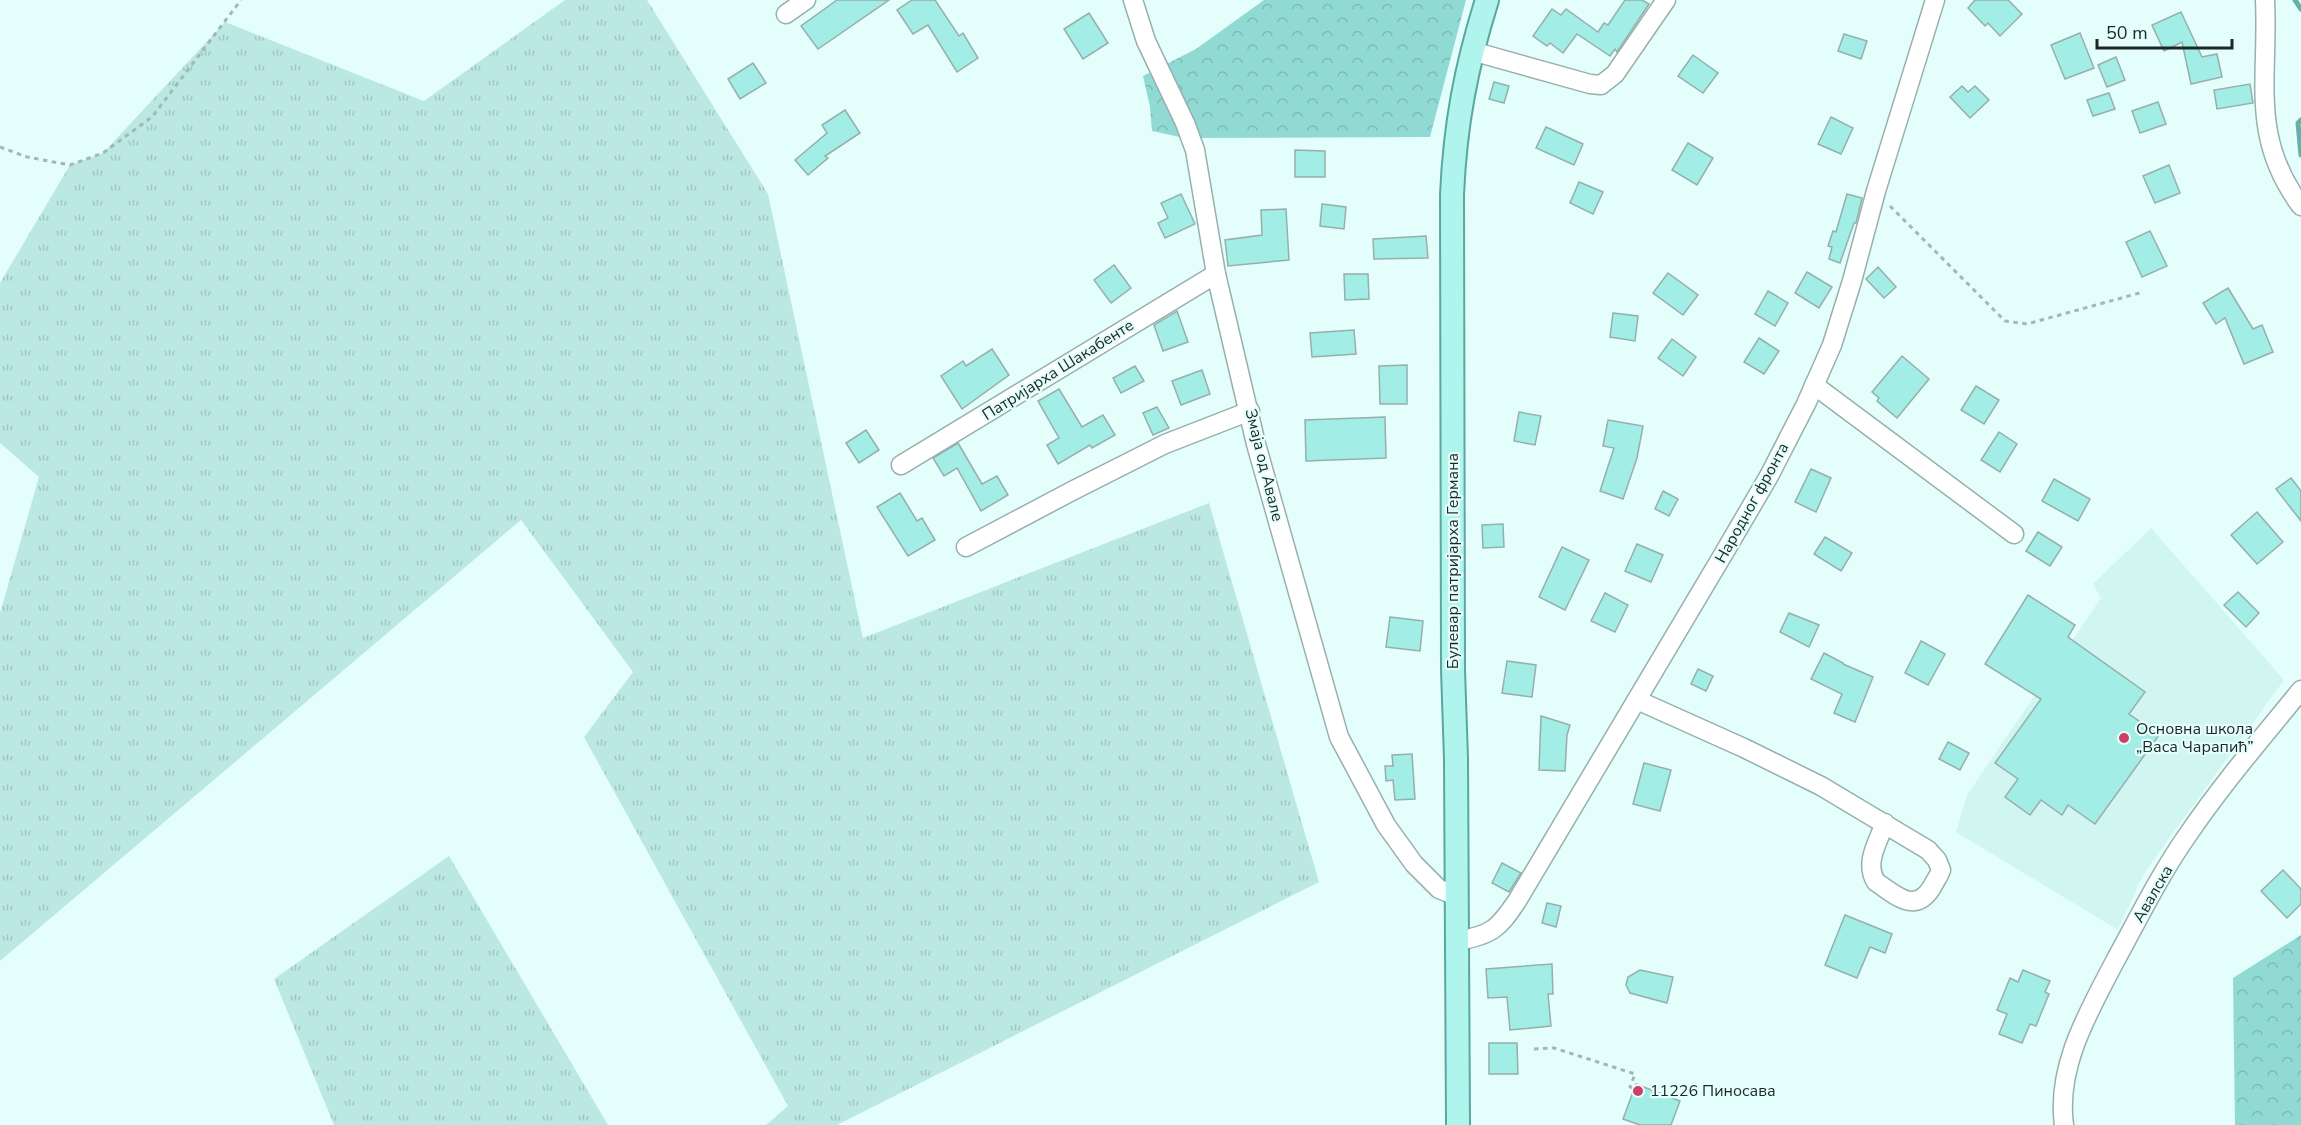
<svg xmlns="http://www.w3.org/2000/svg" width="2301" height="1125" font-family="'Nunito Sans',sans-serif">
	<defs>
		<pattern id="grass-tufts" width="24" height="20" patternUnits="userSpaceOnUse" patternTransform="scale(1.5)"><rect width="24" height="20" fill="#bce8e3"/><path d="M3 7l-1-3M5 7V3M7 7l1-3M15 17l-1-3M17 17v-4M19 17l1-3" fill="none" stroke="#a1c7c3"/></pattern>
		<pattern id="forest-crowns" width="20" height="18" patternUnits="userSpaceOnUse" patternTransform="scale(1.5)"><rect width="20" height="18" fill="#90dad3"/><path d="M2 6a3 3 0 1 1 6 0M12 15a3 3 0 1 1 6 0" fill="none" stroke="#7cbbb5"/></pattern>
	</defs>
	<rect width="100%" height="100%" fill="#e4fffb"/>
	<!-- built -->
	<polygon fill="#d1f5f0" points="2151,528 2284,680 2144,873 2118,930 1956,832 1967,795 2101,598 2093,584"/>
	<!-- grass -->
	<g fill="url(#grass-tufts)">
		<polygon points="565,0 647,0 768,194 863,638 1209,503 1319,882 837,1125 766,1125 788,1106 584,737 633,672 521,520 0,961 0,613 39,477 0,443 0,283 70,165 103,153 225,22 424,101"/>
		<polygon points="449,856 608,1125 334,1125 274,979"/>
	</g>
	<!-- forest -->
	<g fill="url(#forest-crowns)">
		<polygon points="1264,0 1466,0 1430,137 1184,138 1152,131 1150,107 1143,76 1196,49"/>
		<polygon points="2301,935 2301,1125 2235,1125 2233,978"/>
	</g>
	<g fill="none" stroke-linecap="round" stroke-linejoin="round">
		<!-- stream -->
		<g stroke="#66b0a9" stroke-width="5">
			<polyline points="2295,0 2301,9"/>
			<polyline points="2301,120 2298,123 2301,155"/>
		</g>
	</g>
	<!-- building -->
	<g fill="#a2ede5" stroke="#96afac" stroke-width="1.5">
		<polygon points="837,0 889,0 818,49 801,26"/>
		<polygon points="912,0 935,0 959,36 963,33 978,58 957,72 928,25 913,34 897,10"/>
		<polygon points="1625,0 1642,0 1649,4 1617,52 1615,49 1610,56 1577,34 1563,53 1550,43 1547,46 1533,36 1552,9 1561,15 1566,9 1598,32 1604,23 1608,25"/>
		<polygon points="1975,0 2008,0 2022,14 2000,36 1988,23 1985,26 1968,8"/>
		<polygon points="2181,12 2202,57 2217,54 2222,77 2191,84 2182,42 2164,51 2152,25"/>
		<polygon points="1089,13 1108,43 1083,59 1064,29"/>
		<polygon points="2080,33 2094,68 2065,79 2051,45"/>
		<polygon points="1844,34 1867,41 1861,59 1838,51"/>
		<polygon points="1693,55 1718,73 1703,93 1678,76"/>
		<polygon points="2116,57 2125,80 2107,87 2098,65"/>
		<polygon points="753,63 766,83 740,99 728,79"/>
		<polygon points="1494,82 1509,86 1504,103 1489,99"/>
		<polygon points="2250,84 2253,103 2217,109 2214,90"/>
		<polygon points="1962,86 1968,92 1975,86 1989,100 1970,118 1950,97"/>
		<polygon points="2109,93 2115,109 2093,116 2087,100"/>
		<polygon points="2158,102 2166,124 2140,133 2132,111"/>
		<polygon points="845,110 860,133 825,156 828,158 808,175 795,160 827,133 822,125"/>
		<polygon points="1831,117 1853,128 1841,154 1818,144"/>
		<polygon points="1546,127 1583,144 1574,165 1536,148"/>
		<polygon points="1688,143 1713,158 1697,185 1672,170"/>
		<polygon points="1295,150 1325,151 1325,177 1295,177"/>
		<polygon points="2169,165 2180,193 2155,203 2143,176"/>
		<polygon points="1579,182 1603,192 1593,214 1570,203"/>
		<polygon points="1181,194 1195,224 1165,238 1158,223 1168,218 1161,203"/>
		<polygon points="1847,194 1862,198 1856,223 1854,223 1840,263 1829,259 1832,247 1828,246 1833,231 1836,232"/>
		<polygon points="1322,204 1346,207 1344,229 1320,226"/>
		<polygon points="1286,209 1289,260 1228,266 1225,240 1262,235 1261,210"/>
		<polygon points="2150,231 2167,266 2142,277 2126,242"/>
		<polygon points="1426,236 1428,258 1374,259 1373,239"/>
		<polygon points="1114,265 1131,288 1111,303 1094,280"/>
		<polygon points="1878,267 1896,287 1884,298 1866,279"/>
		<polygon points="1807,272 1832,287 1819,308 1795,293"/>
		<polygon points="1668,273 1698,295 1683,315 1653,293"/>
		<polygon points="1344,274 1368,274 1369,299 1345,300"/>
		<polygon points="2228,288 2253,329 2262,325 2273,352 2244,364 2225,318 2216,324 2203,303"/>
		<polygon points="1768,291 1788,303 1775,326 1755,314"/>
		<polygon points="1177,311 1188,342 1163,351 1154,325"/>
		<polygon points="1613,313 1638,316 1635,341 1610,337"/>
		<polygon points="1354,330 1356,354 1312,357 1310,333"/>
		<polygon points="1759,338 1779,351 1764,374 1744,362"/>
		<polygon points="1672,339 1696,357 1683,376 1658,358"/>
		<polygon points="992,349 1009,375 962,409 941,376 963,361 966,366"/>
		<polygon points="1902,356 1929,379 1897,418 1877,401 1879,398 1872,392"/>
		<polygon points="1407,365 1407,404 1380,404 1379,366"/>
		<polygon points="1135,366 1144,381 1121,393 1113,378"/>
		<polygon points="1202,370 1210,394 1181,405 1172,381"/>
		<polygon points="1976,386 1999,400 1984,424 1961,410"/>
		<polygon points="1059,389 1082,427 1103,415 1115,435 1092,448 1090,445 1058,464 1047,445 1059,438 1038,401"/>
		<polygon points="1157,407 1169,428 1153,435 1143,413"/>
		<polygon points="1519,412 1541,416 1535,445 1514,441"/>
		<polygon points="1385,417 1386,458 1306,461 1305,420"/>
		<polygon points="1608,420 1643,426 1637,458 1623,499 1600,491 1614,448 1603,446"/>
		<polygon points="866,430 879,450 859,463 846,443"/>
		<polygon points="1999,432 2017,444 2000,472 1981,460"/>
		<polygon points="958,443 982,484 997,476 1008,495 981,511 957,468 944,476 933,458"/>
		<polygon points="1811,469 1831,478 1816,512 1795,502"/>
		<polygon points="2291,478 2301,491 2301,521 2276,489"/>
		<polygon points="2054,479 2090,499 2078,521 2042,501"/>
		<polygon points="1663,491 1678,499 1669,516 1655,509"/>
		<polygon points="900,493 917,521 922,518 935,540 908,556 877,507"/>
		<polygon points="2257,512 2283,542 2257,564 2231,535"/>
		<polygon points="1503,524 1504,547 1483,548 1482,525"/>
		<polygon points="2038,532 2062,547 2050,566 2026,551"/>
		<polygon points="1825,537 1852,553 1841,571 1814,554"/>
		<polygon points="1637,544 1663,555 1651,582 1625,571"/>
		<polygon points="1562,547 1589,560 1565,610 1539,597"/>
		<polygon points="2238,592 2259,613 2246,627 2224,605"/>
		<polygon points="1605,593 1628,605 1615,632 1591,621"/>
		<polygon points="2028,595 2075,625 2068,637 2145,692 2129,714 2159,735 2095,824 2068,805 2062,815 2041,800 2030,815 2005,797 2018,779 1995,763 2041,699 1985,664"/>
		<polygon points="1789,613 1819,625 1809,647 1780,632"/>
		<polygon points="1390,617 1423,621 1420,651 1386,647"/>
		<polygon points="1921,641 1945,654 1928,685 1905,673"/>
		<polygon points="1824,653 1843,663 1843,664 1873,677 1855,722 1834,713 1842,694 1811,679"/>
		<polygon points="1507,661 1536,665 1532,697 1502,693"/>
		<polygon points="1698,669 1713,676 1706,691 1691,684"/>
		<polygon points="1541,716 1570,725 1567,735 1565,771 1539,770"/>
		<polygon points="1948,742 1969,753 1960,770 1939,759"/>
		<polygon points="1412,754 1415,799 1395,800 1393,780 1386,781 1385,766 1393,766 1392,755"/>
		<polygon points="1644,763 1671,770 1660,811 1633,804"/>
		<polygon points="1502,863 1521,873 1509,892 1492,883"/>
		<polygon points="2283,870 2301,889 2301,904 2287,918 2261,891"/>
		<polygon points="1547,903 1561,906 1556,927 1542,923"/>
		<polygon points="1845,915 1892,934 1885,953 1870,947 1857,978 1825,965"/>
		<polygon points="1552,964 1553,994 1548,994 1551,1026 1510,1030 1507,997 1488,998 1486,969"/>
		<polygon points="1640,970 1673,977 1667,1003 1630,993 1626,985 1628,977"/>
		<polygon points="2023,970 2050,981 2045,992 2049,994 2036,1026 2030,1024 2022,1043 1999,1034 2007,1014 1997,1010 2010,978 2018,982"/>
		<polygon points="1489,1043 1517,1043 1518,1074 1489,1074"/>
		<polygon points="1636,1084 1680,1101 1671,1125 1640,1125 1623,1119"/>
	</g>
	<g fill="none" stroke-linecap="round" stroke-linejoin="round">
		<!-- minor casing -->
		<g stroke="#97b0ad" stroke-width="21">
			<g id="minor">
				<polyline points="1133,0 1146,41 1185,123 1195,150 1216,274 1256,444 1339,737 1386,825 1414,864 1439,889 1457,896"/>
				<path d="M2265 0C2269 78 2249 136 2301 206"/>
				<polyline points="786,14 806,0"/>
				<polyline points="1472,51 1590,84 1601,85 1615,74 1666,0"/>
				<polyline points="1814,385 2014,534"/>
				<polyline points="901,465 1216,274"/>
				<polyline points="966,547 1072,491 1165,444 1250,411"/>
				<path d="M1637 700 1744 748 1821 786 1928 850 1937 860 1941 870C1939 876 1935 881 1932 887 1915 915 1896 895 1876 882 1864 863 1878 842 1885 823"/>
				<path d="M1457 941C1492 935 1498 929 1517 901L1724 553 1769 476 1806 404 1832 345 1852 281 1876 191 1935 0"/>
				<path d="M2064 1125C2056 1067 2088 1013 2114 963 2138 919 2160 874 2189 833 2223 783 2263 737 2301 690"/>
			</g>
		</g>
		<!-- major casing -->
		<g stroke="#5ba7a0" stroke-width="26">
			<path id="major" d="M1458 1125 1456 759 1453 670 1452 195C1455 125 1466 67 1487 0"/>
		</g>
		<!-- path -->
		<g stroke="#a2b8b4" stroke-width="3" stroke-dasharray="4.5 4.5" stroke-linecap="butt">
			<polyline points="0,147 27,157 70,165 103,153 152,117 241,0"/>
			<polyline points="1890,206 2005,321 2027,324 2143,292"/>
			<polyline points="1534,1049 1554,1048 1635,1074 1630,1087 1634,1089"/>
		</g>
		<!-- minor -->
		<use href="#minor" stroke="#fff" stroke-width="18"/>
		<!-- major -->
		<use href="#major" stroke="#b0f4ee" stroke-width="22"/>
	</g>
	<!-- markers -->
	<g fill="#ce3f67" stroke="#e4fffb" stroke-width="2">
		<circle cx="2124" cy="738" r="6"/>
		<circle cx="1638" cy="1091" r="6"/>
	</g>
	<g text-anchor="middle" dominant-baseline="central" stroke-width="4.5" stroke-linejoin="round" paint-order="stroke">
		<!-- street labels -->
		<g font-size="16" fill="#1d2725" stroke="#e4fffb">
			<text transform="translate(1058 370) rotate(-32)">Патријарха Шакабенте</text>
			<text transform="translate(1264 465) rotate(76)">Змаја од Авале</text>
			<text transform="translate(1752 503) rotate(-61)">Народног фронта</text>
			<text transform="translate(1453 561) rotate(-90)">Булевар патријарха Германа</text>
			<text transform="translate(2153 894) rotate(-60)">Авалска</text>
		</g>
		<!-- poi labels -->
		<g font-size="16" fill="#1d2725" stroke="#e4fffb" text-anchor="start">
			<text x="2136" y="729">Основна школа<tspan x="2136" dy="18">„Васа Чарапић”</tspan></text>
			<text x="1650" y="1091">11226 Пиносава</text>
		</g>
	</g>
	<!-- scale -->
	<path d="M2097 39v9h135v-9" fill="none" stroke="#1d2725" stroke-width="3"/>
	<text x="2106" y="39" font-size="18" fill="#1d2725" stroke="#e4fffb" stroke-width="4.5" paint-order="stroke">50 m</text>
</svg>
